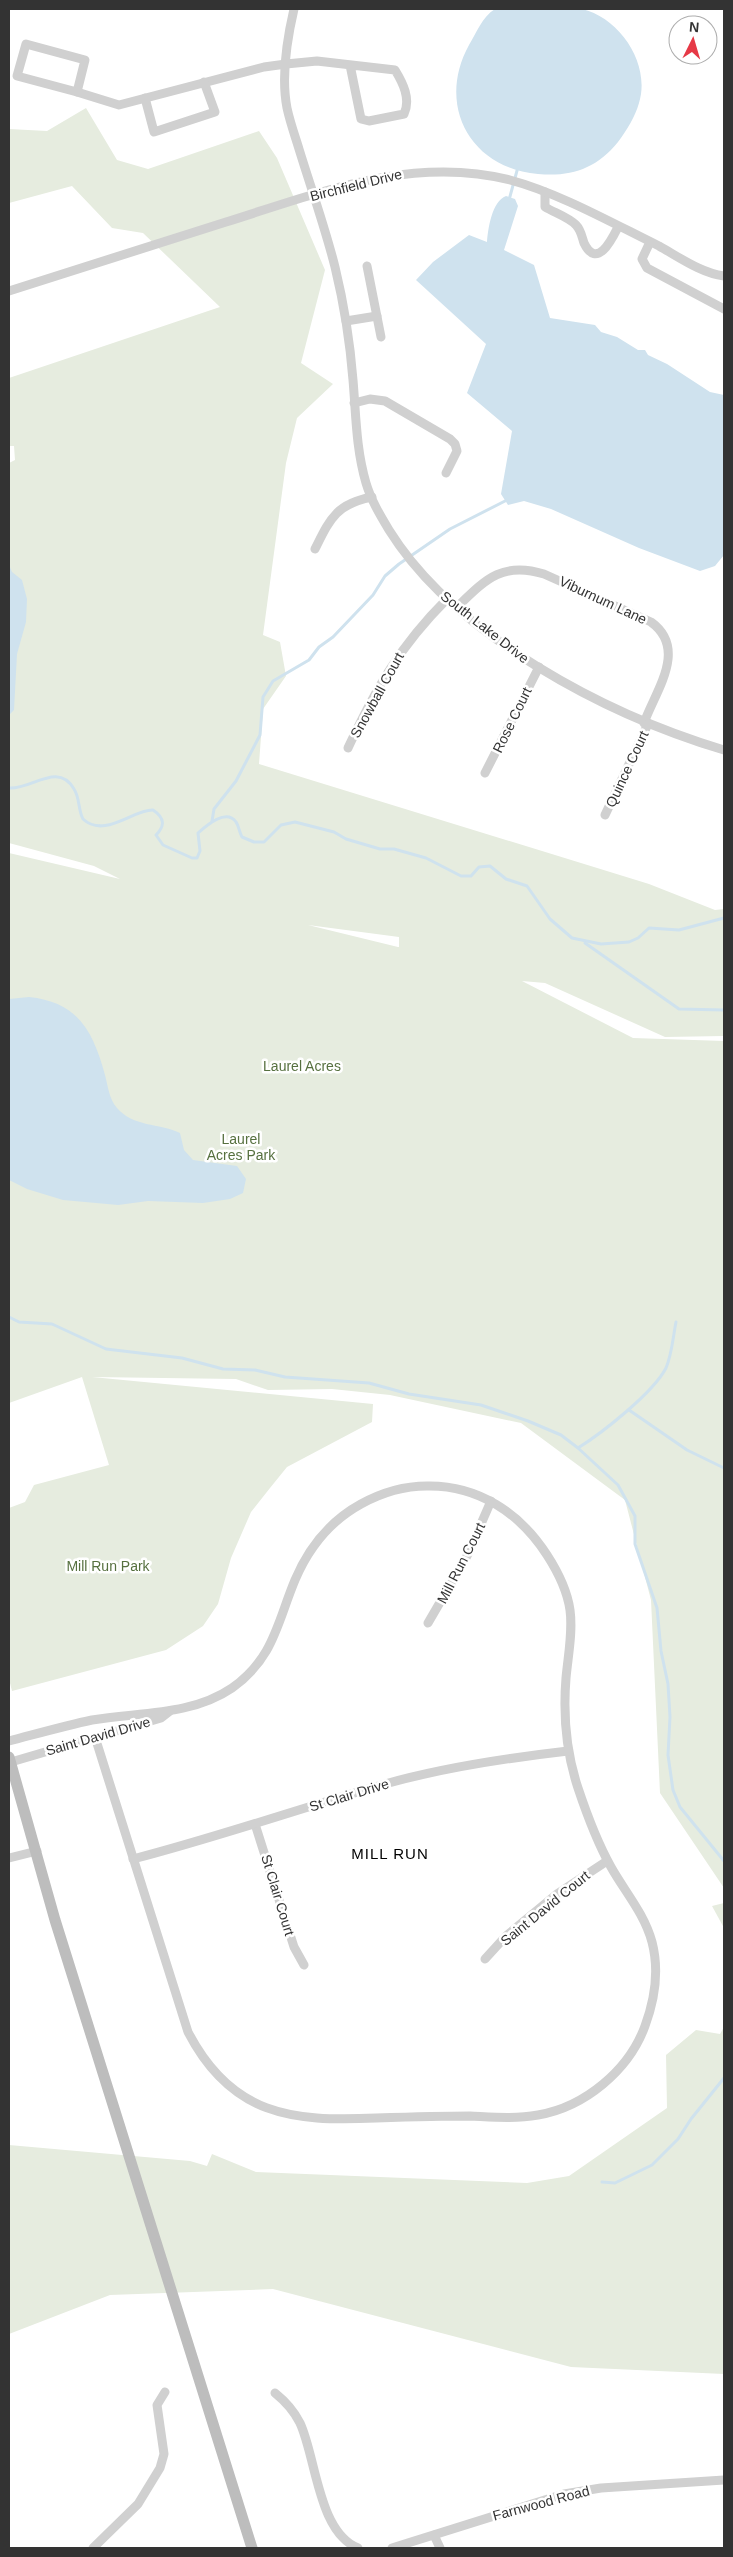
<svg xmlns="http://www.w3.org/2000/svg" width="733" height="2557" font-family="Arial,sans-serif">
	<rect width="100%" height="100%" fill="#fff"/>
	<!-- green -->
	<g fill="#e6ecdf" fill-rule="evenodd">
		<path d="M86 108 117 160 148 169 259 131 277 158 325 270 301 363 333 384 297 418 286 463 263 635 280 642 286 676 263 709 259 764 649 884 715 910 724 909V1036L665 1037 545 983 522 981 633 1038 724 1041V1888L660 1793 651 1600 625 1500 521 1423 390 1395 332 1389 268 1390 236 1379 92 1377 373 1404 372 1422 287 1467 270 1488 251 1512 231 1558 218 1604 203 1626 166 1650 12 1691 9 1679V1508L25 1502 34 1485 109 1465 82 1377 9 1403V853L120 879 94 866 9 843V463L15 460 14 446H9V378L220 307 143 233 112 228 72 186 9 203V129L47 131ZM308 925 399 937V947H398Z"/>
		<polygon points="724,1903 724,1928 712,1906"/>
		<polygon points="724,2027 724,2374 571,2367 273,2289 110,2295 9,2334 9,2145 190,2161 207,2166 212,2154 256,2172 527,2183 569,2176 667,2108 666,2055 696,2030 720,2034"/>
	</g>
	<!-- water -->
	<g fill="#cfe2ee">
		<path d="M495 9C516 9 536 9 556 9 564 9 574 7 582 9 620 18 651 64 639 103 635 117 627 130 618 142 596 169 571 177 538 174 470 168 436 105 469 45 477 32 482 17 495 9Z"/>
		<path d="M506 196 515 199 518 206 504 250 534 265 550 318 595 325 601 332 617 337 638 350H645L648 355 667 364 710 392 724 395V555L715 566 700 571 639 548 551 509 524 501 508 505 501 494 512 431 467 393 486 344 416 280 433 262 469 235 487 242C488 229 492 201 506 196Z"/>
		<polygon points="9,565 12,572 22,580 27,599 26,622 17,654 14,710 9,715"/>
		<path d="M29 997C78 1002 93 1031 105 1075 108 1086 109 1099 117 1108 133 1127 159 1123 180 1133L184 1150 193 1160 237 1166 246 1179 243 1193 230 1199 203 1203 148 1201 118 1205 63 1200 27 1189 9 1180V999Z"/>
	</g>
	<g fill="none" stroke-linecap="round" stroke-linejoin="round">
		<!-- stream -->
		<g stroke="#cfe2ee" stroke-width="3">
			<polyline points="509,200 518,167"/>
			<path d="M9 788C31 790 58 761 74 789 80 798 78 810 83 819 104 839 134 809 153 810 165 818 165 826 156 835L163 845 192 858H197L200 851 198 833C206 826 226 808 236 822 239 826 239 832 242 837L254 842H264L281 825 295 822 334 832 346 839 380 849H394L426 858 461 876H471L479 867 490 866 506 879 527 886 550 919 572 938 601 944 629 942 638 938 649 928 679 930 724 918"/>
			<polyline points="212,821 214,809 236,781 260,735 263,697 273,681 309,660 319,647 333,637 373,595 385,576 399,564 450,529 507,500"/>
			<polyline points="585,943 679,1009 724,1010"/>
			<polyline points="9,1317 19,1322 52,1324 106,1349 182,1358 223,1369 255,1370 285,1377 369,1383 409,1394 481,1405 528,1421 561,1435 578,1448 618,1485 635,1516 635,1544 657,1608 661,1651 668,1684 670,1717 668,1755 673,1790 680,1807 724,1861"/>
			<polyline points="629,1410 687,1450 724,1468"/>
			<path d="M578 1448C602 1433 653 1393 666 1368 672 1354 673 1337 676 1322"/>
			<polyline points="602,2182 615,2183 652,2165 678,2139 691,2119 724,2078"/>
		</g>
		<!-- minor -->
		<g stroke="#d0d0d0" stroke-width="9">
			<path d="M294 9C287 39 281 77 287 108 290 122 295 136 299 149 311 188 325 227 335 267 344 304 350 342 353 380 356 415 356 449 366 483 371 500 380 515 389 530 455 636 607 715 724 750"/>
			<polygon points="26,44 85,60 77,92 17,76"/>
			<path d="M77 92 119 105 264 67 286 64 317 61 395 70C403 83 411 99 404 114L369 121 361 119 350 65"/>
			<polyline points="145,98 154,132 215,112 204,82"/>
			<path d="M545 192V207C555 213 568 217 576 225 581 230 582 237 584 243 597 270 612 239 618 227"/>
			<polyline points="650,242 642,259 647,268 724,309"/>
			<polyline points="367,266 381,337"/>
			<path d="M9 291C81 268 153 245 226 222 319 193 412 155 510 180 559 193 614 224 659 246 679 257 701 273 724 276"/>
			<polyline points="346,321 377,316"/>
			<polyline points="354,403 370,399 385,401 450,439 455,444 457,451 446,473"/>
			<path d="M315 549C330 519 336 504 372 497"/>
			<path d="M457 607C485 580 502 561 544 574L651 622C688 649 656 690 644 723"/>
			<path d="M348 748C376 688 400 646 447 599"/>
			<polyline points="485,773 539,667"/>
			<polyline points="605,815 648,724"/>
			<polyline points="428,1623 467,1556 491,1501"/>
			<path d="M9 1741C36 1734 64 1726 92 1720 139 1712 191 1716 232 1688 274 1658 277 1623 295 1580 309 1547 330 1521 361 1504 381 1493 404 1486 427 1486 478 1485 520 1513 547 1555 558 1572 567 1589 570 1610 573 1632 568 1656 566 1678 563 1715 566 1752 578 1788 587 1815 597 1842 611 1867 625 1892 644 1913 652 1942 659 1969 655 1999 645 2026 629 2070 585 2107 538 2115 515 2119 493 2117 470 2116 439 2116 407 2117 376 2118 291 2122 231 2115 188 2032L95 1737"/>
			<polyline points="11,1762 161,1718 170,1711"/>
			<polyline points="255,1824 294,1947 304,1965"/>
			<polyline points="9,1858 37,1851"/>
			<path d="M133 1859C218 1837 301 1808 385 1784 445 1767 507 1758 568 1751"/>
			<polyline points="485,1959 506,1936 557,1894 607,1861"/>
			<path d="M275 2393C285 2401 294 2411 300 2423 316 2457 318 2532 358 2548"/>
			<polyline points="434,2535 440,2548"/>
			<polyline points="93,2548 138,2504 160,2468 164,2454 157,2405 165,2392"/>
			<polyline points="392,2548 564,2494 601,2488 724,2480"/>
		</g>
		<!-- secondary -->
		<polyline stroke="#bdbdbd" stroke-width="11" points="9,1757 55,1920 252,2548"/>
	</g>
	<g text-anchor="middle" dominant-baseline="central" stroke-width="5" stroke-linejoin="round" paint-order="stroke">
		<!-- street labels -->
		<g font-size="14" fill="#333" stroke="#fff">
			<text transform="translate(356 185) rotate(-14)">Birchfield Drive</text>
			<text transform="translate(603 600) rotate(25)">Viburnum Lane</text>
			<text transform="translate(485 627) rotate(38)">South Lake Drive</text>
			<text transform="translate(377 695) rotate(-61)">Snowball Court</text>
			<text transform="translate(512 720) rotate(-64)">Rose Court</text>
			<text transform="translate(627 769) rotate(-65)">Quince Court</text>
			<text transform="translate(461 1563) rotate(-63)">Mill Run Court</text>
			<text transform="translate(98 1736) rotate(-16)">Saint David Drive</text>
			<text transform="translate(349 1795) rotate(-17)">St Clair Drive</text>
			<text transform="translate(278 1895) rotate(73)">St Clair Court</text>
			<text transform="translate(545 1908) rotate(-39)">Saint David Court</text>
			<text transform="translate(541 2503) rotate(-15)">Farnwood Road</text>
		</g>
		<!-- park labels -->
		<g font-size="14" fill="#56703f" stroke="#fff">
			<text x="302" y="1066">Laurel Acres</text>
			<text x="241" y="1139">Laurel<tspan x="241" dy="16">Acres Park</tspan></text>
			<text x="108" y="1566">Mill Run Park</text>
		</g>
		<!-- neighbourhood labels -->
		<g font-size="15" letter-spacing="1" fill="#000" stroke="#fff">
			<text x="390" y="1853">MILL RUN</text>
		</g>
	</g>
	<!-- border -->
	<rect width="733" height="2557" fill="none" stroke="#333333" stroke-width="20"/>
	<!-- north arrow -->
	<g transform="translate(693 40) rotate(5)"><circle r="24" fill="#ffffff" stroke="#adadad"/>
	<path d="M0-4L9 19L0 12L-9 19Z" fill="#e63946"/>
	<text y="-8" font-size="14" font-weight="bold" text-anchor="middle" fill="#333333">N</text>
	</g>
</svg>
